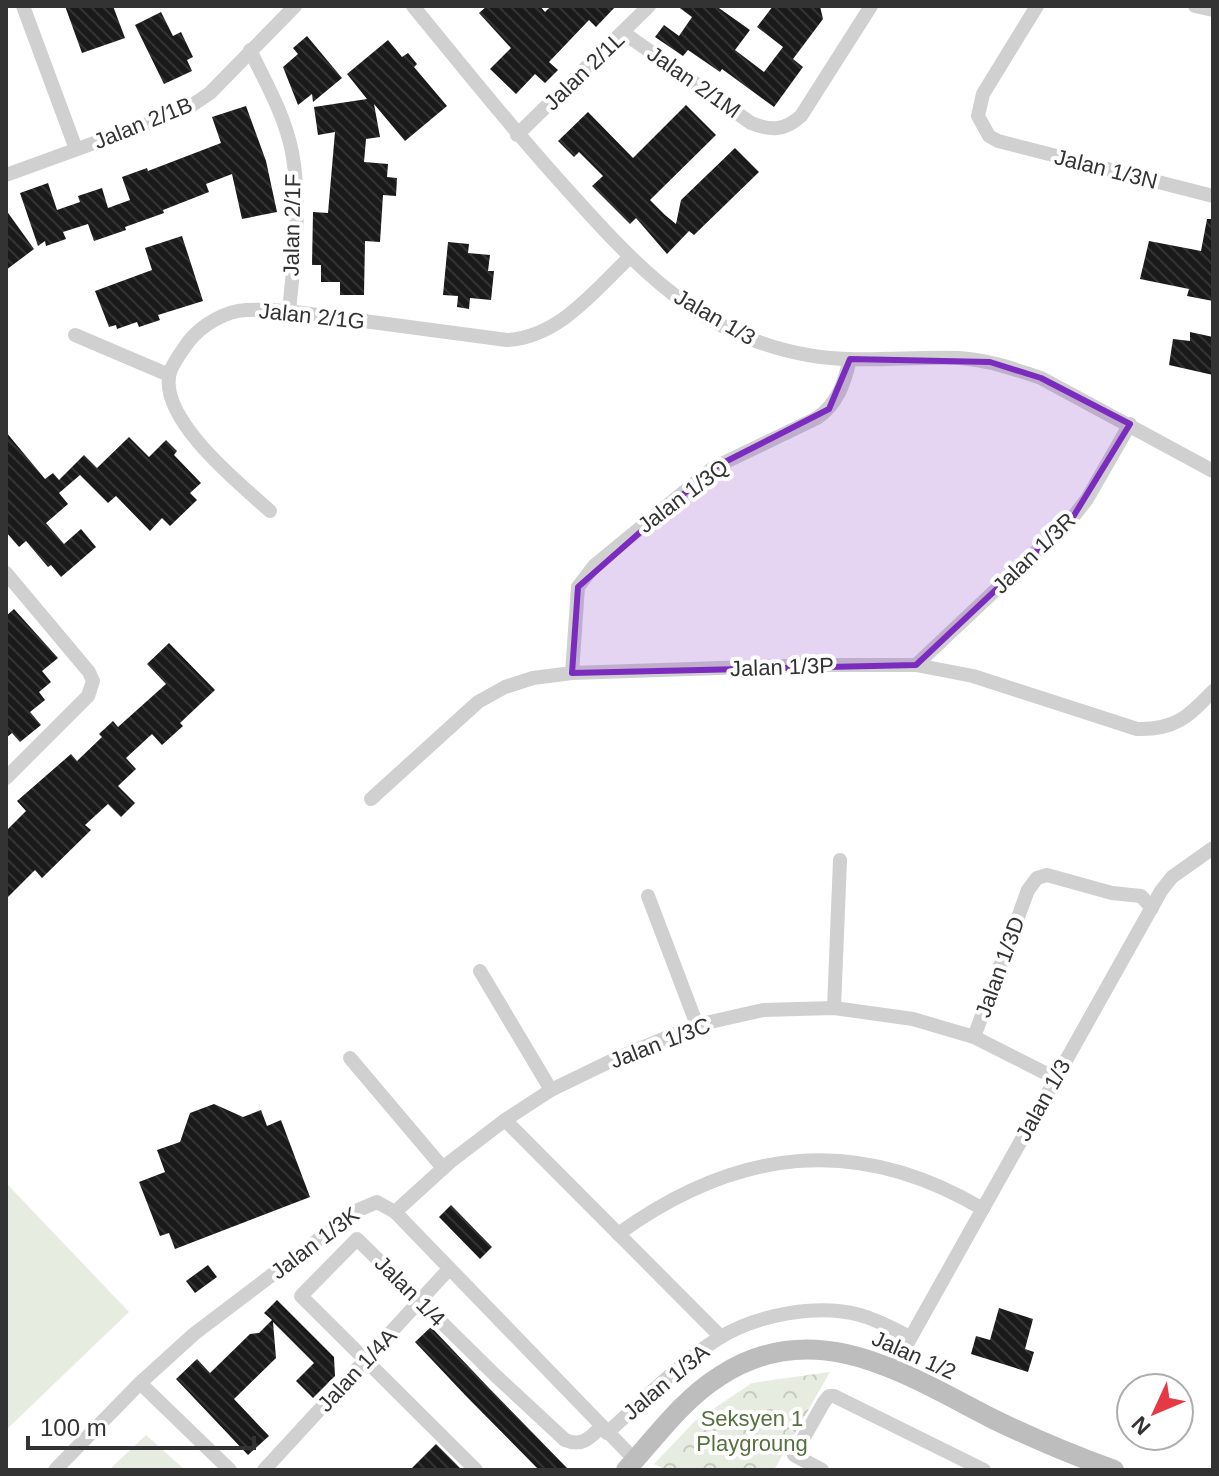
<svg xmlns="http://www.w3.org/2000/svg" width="1219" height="1476" font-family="Arial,sans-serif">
	<defs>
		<pattern id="forest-crowns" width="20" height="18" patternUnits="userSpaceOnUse" patternTransform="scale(2)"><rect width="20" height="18" fill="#e6ecdf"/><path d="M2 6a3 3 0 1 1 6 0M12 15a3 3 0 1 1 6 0" fill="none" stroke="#c6cbc0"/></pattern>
		<pattern id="building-back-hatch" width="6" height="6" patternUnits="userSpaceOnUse" patternTransform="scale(2)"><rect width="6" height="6" fill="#1a1a1a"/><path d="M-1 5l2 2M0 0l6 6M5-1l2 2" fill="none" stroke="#333"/></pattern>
	</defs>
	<rect width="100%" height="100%" fill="#fff"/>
	<!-- forest -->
	<polygon fill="url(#forest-crowns)" points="830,1372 774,1470 667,1470 654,1464 695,1421 752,1383"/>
	<!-- pitch -->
	<g fill="#e6ecdf">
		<polygon points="6,1183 129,1312 8,1428 6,1426"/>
		<polygon points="146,1435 185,1470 109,1470"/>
	</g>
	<!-- building -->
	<g fill="url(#building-back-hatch)">
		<polygon points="65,6 113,6 125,38 82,53"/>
		<polygon points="487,6 540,6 545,12 551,6 616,6 596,27 589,20 549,62 558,70 545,83 535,74 516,94 490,69 511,48 479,13"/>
		<polygon points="677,6 716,6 750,30 735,50 764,72 783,47 757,27 773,6 820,6 823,19 793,59 803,67 774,107 722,69 720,72 688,50 683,56 655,37 664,25 679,36 692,17"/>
		<polygon points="161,12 173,36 181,32 193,57 187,60 192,71 164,84 135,25"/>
		<polygon points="307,36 342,78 313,102 312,94 298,105 283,67 298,54 293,48"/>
		<polygon points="388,40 402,57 408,53 417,64 414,67 447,106 405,141 374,104 380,137 366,139 364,162 388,164 387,177 397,178 396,196 383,195 380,242 365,241 364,295 340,295 340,282 321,282 321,265 312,265 313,212 328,213 335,132 318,135 314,107 367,99 347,74"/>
		<polygon points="686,105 716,135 650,200 665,215 676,224 681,200 735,148 759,172 694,235 689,231 667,254 636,218 630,224 592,186 603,176 579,152 574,157 558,141 588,112 633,158"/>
		<polygon points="246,106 266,161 277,212 242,219 232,174 206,184 209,192 163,210 164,213 125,227 126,230 94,241 88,224 63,232 66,239 46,246 45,241 38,246 20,193 48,183 57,210 80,202 78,196 102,188 108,208 130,200 122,177 147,168 148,171 221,143 212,117"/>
		<polygon points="6,210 34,249 6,270"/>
		<polygon points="1207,219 1213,219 1213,301 1187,296 1189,289 1140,279 1149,241 1201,251"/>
		<polygon points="182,236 203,301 158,315 160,320 139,327 137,322 117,329 116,325 109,327 95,291 152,270 145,248"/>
		<polygon points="448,242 469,244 468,253 490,255 488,271 494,271 491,300 470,298 469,309 457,307 458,296 443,295"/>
		<polygon points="1190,332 1213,337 1213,375 1169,365 1173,339 1190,341"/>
		<polygon points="6,432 45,479 53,473 59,480 84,455 97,468 129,437 149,457 166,440 177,451 174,455 201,483 190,493 197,500 170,526 162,518 150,531 116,496 108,503 80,475 59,493 68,504 46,523 64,544 81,529 96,547 61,577 51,565 48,567 26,541 19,547 6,532"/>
		<polygon points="14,609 58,658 42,671 51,682 39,692 45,700 30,712 41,725 20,742 12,733 6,738 6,616"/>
		<polygon points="169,643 215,690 180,723 183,726 162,745 152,734 126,758 136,769 118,786 135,803 121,817 108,804 85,825 91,830 42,878 35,870 6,899 6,831 26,811 17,801 71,754 77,761 102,737 99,734 113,721 118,727 166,684 147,664"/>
		<polygon points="214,1104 243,1117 261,1110 267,1126 281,1120 310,1197 175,1249 169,1233 160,1236 139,1182 165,1172 157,1150 180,1142 190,1113"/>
		<polygon points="451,1205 492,1247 480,1259 439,1217"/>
		<polygon points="208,1265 217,1277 195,1293 186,1281"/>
		<polygon points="277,1300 334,1357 335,1376 313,1398 296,1381 314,1363 273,1322 276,1358 234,1399 269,1436 248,1455 176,1379 197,1359 210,1373 250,1334 259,1333 272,1320 264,1313"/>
		<polygon points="999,1308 1033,1319 1025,1349 1034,1352 1028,1372 971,1354 976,1336 990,1340"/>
		<polygon points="431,1327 489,1388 569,1470 539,1470 466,1396 415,1342"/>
		<polygon points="436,1444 462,1470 410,1470"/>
	</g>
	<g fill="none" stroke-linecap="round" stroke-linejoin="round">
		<!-- street -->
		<g stroke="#d0d0d0" stroke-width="14">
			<polyline points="23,6 76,149"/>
			<path d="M413 6C463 67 512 129 565 187 634 264 700 337 808 355 858 364 909 356 959 358 988 360 1015 369 1041 378L1213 471"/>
			<polyline points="1037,6 983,94 978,116 989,136 998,141 1213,196"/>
			<polyline points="1195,6 1213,10"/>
			<path d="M624 33 751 123C771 131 784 131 801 116L871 6"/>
			<path d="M250 50C266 83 285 116 292 152 302 205 294 259 289 311"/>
			<polyline points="517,135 649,6"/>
			<polyline points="6,175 185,110 210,93 295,6"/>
			<polyline points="75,335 169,375"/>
			<path d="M270 511C240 484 157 418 170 372 174 361 182 351 189 341 202 325 225 311 246 310 281 308 315 315 349 319 402 326 454 333 507 340 559 337 593 292 629 258"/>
			<polyline points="6,573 89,672 93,681 88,696 6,778"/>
			<polyline points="916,665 1073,517 1087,499 1130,424"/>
			<path d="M572 673 578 587 594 566 713 468 817 418C838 403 844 384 850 359"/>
			<path d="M371 799 478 702 505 687 533 678 572 673 811 665H916L973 676 1137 729C1175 730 1188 717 1213 691"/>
			<polyline points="648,896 697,1025"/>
			<polyline points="480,971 551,1090"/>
			<polyline points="834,1008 840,860"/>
			<polyline points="974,1037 1028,890 1037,878 1047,875 1112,893 1141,896 1152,908"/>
			<polyline points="350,1058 443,1168"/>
			<polyline points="505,1120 721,1337"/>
			<polyline points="395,1212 450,1162 505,1120 551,1090 615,1059 697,1025 763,1010 834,1008 913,1019 974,1037 1055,1078"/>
			<path d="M618 1234C736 1149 855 1133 983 1209"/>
			<polyline points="893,1369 1161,891 1172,877 1213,848"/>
			<polyline points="140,1383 230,1470"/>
			<path d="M607 1433C643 1401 678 1364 719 1338 757 1315 817 1303 860 1315 878 1320 894 1329 910 1337"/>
			<polyline points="55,1470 140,1383 194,1334 356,1211 377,1202 395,1212 635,1460"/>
			<polyline points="264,1470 449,1269"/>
			<path d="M476 1470 301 1296 357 1239 496 1376 565 1440C582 1447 590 1438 601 1427"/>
			<polyline points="822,1470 794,1455 824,1402 829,1396 834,1396 984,1470"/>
		</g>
		<!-- secondary -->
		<path stroke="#bdbdbd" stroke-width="20" d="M626 1470C655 1438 683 1399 720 1376 815 1314 905 1374 991 1418 1032 1438 1072 1455 1114 1470"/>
	</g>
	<!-- marked area -->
	<path fill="#7b2cbf" fill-opacity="0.2" stroke="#7b2cbf" stroke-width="6" stroke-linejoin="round" d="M850 359 990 362 1041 378 1130 424 1073 517 916 665 572 673 578 587 713 468 829 409Z"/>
	<g text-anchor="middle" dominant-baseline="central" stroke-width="8" stroke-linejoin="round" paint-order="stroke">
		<!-- street labels -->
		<g font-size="22" fill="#333" stroke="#fff">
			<text transform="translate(584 71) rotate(-44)">Jalan 2/1L</text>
			<text transform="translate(694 82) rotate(35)">Jalan 2/1M</text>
			<text transform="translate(143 123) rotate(-22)">Jalan 2/1B</text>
			<text transform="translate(1106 169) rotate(14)">Jalan 1/3N</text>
			<text transform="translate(292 225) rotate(-89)">Jalan 2/1F</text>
			<text transform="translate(312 316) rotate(6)">Jalan 2/1G</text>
			<text transform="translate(715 317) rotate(30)">Jalan 1/3</text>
			<text transform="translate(683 496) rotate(-37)">Jalan 1/3Q</text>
			<text transform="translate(1034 553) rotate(-44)">Jalan 1/3R</text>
			<text transform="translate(782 667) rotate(-2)">Jalan 1/3P</text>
			<text transform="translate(1000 967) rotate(-70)">Jalan 1/3D</text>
			<text transform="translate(660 1043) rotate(-21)">Jalan 1/3C</text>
			<text transform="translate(1043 1100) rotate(-61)">Jalan 1/3</text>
			<text transform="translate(315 1243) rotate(-37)">Jalan 1/3K</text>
			<text transform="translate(410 1291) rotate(45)">Jalan 1/4</text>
			<text transform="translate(914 1355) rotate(24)">Jalan 1/2</text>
			<text transform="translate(357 1370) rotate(-47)">Jalan 1/4A</text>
			<text transform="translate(666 1382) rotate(-40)">Jalan 1/3A</text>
		</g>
		<!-- park labels -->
		<g font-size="22" fill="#56703f" stroke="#fff">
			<text x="752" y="1418">Seksyen 1<tspan x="752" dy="25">Playgroung</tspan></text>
		</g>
	</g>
	<!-- border -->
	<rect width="1219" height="1476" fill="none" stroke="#333333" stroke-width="16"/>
	<!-- north arrow -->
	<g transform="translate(1155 1412) rotate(226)"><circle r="38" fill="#ffffff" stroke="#adadad" stroke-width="2"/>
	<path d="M0-6L14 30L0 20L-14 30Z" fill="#e63946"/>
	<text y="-12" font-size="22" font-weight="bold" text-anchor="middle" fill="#333333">N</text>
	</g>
	<!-- scale -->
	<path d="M28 1436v12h226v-12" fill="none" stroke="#333333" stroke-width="4"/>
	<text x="40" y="1436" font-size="24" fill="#333333" stroke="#ffffff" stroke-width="6" paint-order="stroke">100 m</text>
</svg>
